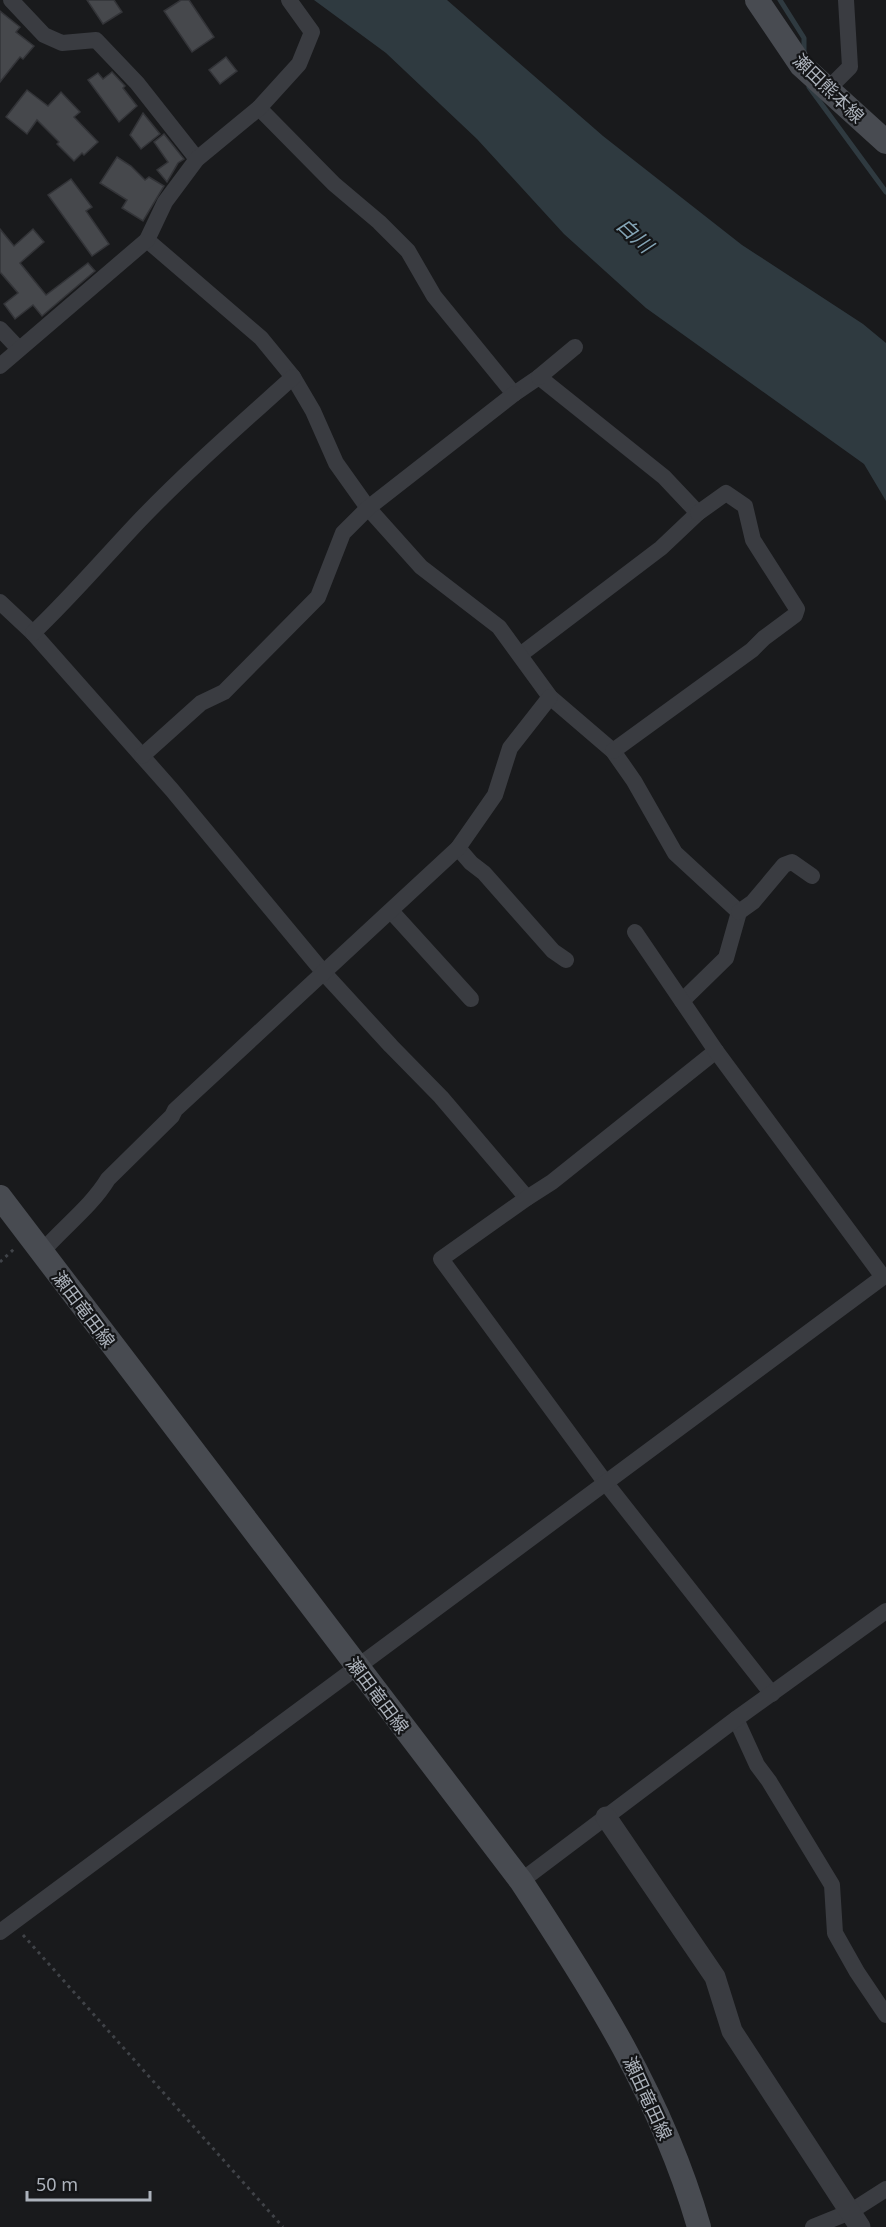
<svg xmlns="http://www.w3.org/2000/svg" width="886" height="2227" font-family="'Noto Sans','Noto Sans JP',sans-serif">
	<rect width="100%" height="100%" fill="#191a1c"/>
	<!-- water -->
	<polygon fill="#2f3a40" points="314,0 447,0 603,136 742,245 863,324 886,343 886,501 864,464 646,308 564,234 477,139 386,53"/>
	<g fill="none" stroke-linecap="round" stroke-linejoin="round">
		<!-- stream -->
		<g stroke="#2f3a40" stroke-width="5">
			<polyline points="780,0 804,38 804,54"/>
			<polyline points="809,87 886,192"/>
		</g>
	</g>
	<!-- building -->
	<g fill="#46484c" stroke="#333438" stroke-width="1.5">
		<polygon points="87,0 114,0 122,12 103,24"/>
		<polygon points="181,0 189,0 214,37 192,52 164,11"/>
		<polygon points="0,11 20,27 16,32 34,46 23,59 20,57 0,82"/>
		<polygon points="226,57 237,71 220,84 209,70"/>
		<polygon points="112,72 125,86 123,88 137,106 119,122 88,80 98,73 103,79"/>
		<polygon points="27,90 48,106 61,92 80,112 74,117 98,142 84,155 82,153 74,161 57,144 59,142 37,120 27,134 6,117"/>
		<polygon points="143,113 160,134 141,149 130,135"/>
		<polygon points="164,134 184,159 178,163 167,182 157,170 168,162 154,142"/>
		<polygon points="117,157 131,166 145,180 149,177 164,186 143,221 122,208 127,200 100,183"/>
		<polygon points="71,179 92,207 86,211 109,244 92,256 48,195"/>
		<polygon points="0,229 14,246 33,229 44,242 20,263 46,295 88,263 95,271 42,316 33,305 15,319 4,304 18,293 0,272"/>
	</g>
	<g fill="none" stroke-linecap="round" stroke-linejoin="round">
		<!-- path -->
		<g stroke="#404348" stroke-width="3" stroke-dasharray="3 4.5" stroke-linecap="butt">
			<polyline points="0,1262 14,1249"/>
			<polyline points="23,1935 283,2227"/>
		</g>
		<!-- minor -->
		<g stroke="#3a3c41" stroke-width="16">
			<polyline points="11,0 44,35 62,43 96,40 137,83 197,159"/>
			<polyline points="827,90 850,67 846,0"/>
			<polyline points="259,108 334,184 379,222 408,251 434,296 514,394 539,377 664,477 698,513 661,548 520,655"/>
			<polyline points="147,240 261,338 293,377 313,411 336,463 368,508 421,567 499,627 550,697 613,751 634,781 675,853 739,912 726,958 682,1001"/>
			<polyline points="0,329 19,349"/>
			<polyline points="0,366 147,240 165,202 197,159 259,108 299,64 312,32 289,0"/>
			<polyline points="539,377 575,347"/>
			<polyline points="0,602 33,633 172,790 324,973 391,1046 441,1097 527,1198"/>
			<path d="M33 633C71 597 104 558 140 520 188 470 241 424 293 377"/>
			<polyline points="613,751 752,650 764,638 795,615 797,609 753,540 745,506 726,493 698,513"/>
			<polyline points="142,756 201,703 224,692 318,597 343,533 368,508 514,394"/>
			<polyline points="458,848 471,863 484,873 553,951 566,960"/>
			<polyline points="391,911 471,999"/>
			<polyline points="739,912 753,902 784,865 792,862 812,876"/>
			<polyline points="716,1051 552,1182 527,1198 441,1259 605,1482 772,1694"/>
			<path d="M41 1253C62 1228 91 1207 108 1179L172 1116 175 1110 458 848 495 795 510 748 550 697"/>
			<polyline points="736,1719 757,1765 769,1781 832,1885 835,1933 857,1972 886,2015"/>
			<polyline points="521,1881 736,1719 886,1611"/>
			<polyline points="0,1932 883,1277 716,1051 635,932"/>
			<polyline points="813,2227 850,2212 886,2189"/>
		</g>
		<!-- tertiary -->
		<polyline stroke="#3a3c41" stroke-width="21" points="606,1817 715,1977 732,2031 860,2227"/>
		<!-- secondary -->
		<g stroke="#484b51" stroke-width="24">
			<polyline points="757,0 801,65 886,142"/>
			<path d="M0 1197 521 1881C594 1992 662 2098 699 2227"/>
		</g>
	</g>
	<g text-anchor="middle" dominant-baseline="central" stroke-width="4.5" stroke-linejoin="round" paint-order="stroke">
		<!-- street labels -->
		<g font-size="18" fill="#acb2bb" stroke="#141517">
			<text transform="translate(829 88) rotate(44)">瀬田熊本線</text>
			<text transform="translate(84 1309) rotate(53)">瀬田竜田線</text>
			<text transform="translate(378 1695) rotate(53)">瀬田竜田線</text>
			<text transform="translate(648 2098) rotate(65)">瀬田竜田線</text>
		</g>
		<!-- water labels -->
		<g font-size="20" font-style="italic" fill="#84a4b5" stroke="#141517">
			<text transform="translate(635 235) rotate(43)">白川</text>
		</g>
	</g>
	<!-- scale -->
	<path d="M27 2191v9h123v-9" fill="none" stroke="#acb2bb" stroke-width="3"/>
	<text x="36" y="2191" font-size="18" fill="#acb2bb" stroke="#141517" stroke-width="4.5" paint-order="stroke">50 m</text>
</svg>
